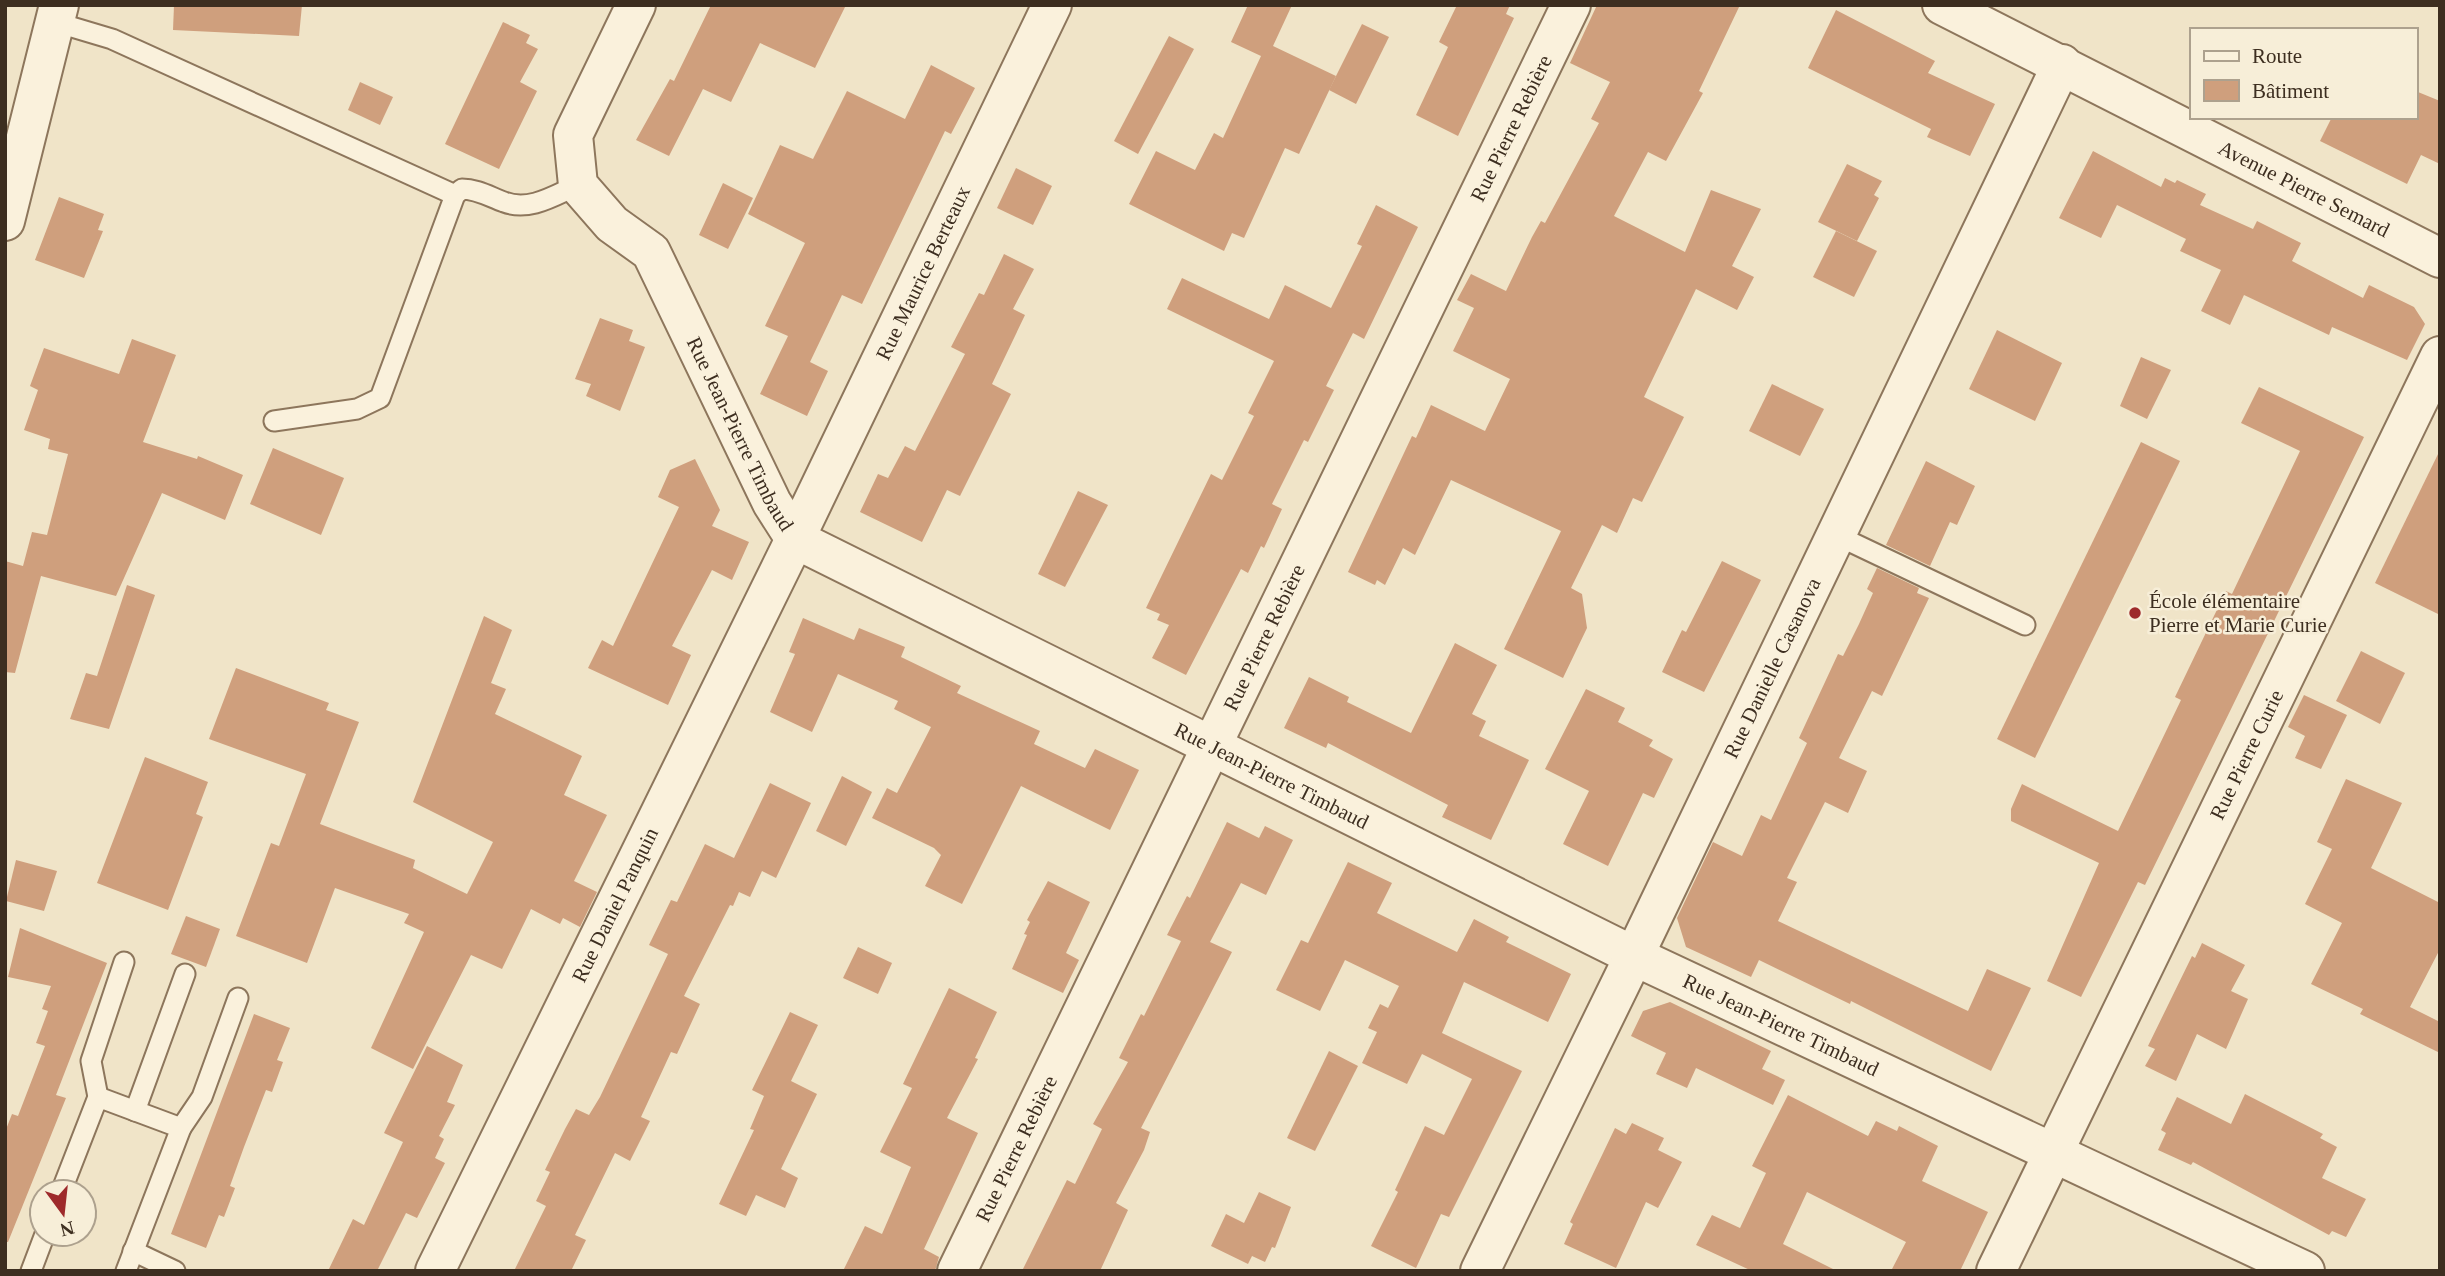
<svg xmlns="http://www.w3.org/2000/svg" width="2445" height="1276" font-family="Georgia,serif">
	<rect width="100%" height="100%" fill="#f0e4c8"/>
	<!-- building -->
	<g fill="#cf9f7d">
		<polygon points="174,5 302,5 299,36 173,30"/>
		<polygon points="711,5 846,5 815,68 760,43 731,102 703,89 669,156 636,140 670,79 674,81"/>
		<polygon points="1248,5 1292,5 1273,46 1336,76 1299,154 1285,148 1244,238 1232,233 1224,251 1129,204 1156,151 1195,170 1214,133 1223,138 1261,56 1231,42"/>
		<polygon points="1457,5 1510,5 1506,14 1514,18 1458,136 1416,115 1448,47 1439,42"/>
		<polygon points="1597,5 1740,5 1699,91 1703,93 1666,161 1648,152 1614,216 1685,252 1711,190 1761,209 1732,266 1754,277 1737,310 1696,289 1644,397 1684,417 1642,502 1633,498 1617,533 1602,525 1571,588 1582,594 1587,628 1563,678 1504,649 1561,531 1451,480 1415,555 1403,548 1385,585 1377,580 1375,585 1348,572 1412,436 1416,438 1431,405 1485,431 1510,379 1453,351 1474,308 1457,300 1471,274 1506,291 1532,237 1541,221 1545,223 1599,123 1591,119 1610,82 1570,63"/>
		<polygon points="1836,10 1935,61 1928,73 1995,104 1970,156 1927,137 1931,129 1808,68"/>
		<polygon points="503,22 530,35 526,43 538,49 520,82 537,91 499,169 445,144"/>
		<polygon points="1362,24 1389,37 1356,104 1329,90"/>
		<polygon points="1169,36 1194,49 1138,154 1114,141"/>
		<polygon points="931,65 975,88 951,134 945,131 862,304 842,295 810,362 828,371 807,416 760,394 788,336 765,326 805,243 748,214 780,145 813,159 847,91 905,119"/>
		<polygon points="360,82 393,97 380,125 348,110"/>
		<polygon points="2418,92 2440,101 2440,164 2421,155 2407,184 2320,141 2332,117 2415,117"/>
		<polygon points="2093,151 2161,187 2165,178 2175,183 2177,180 2206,194 2200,205 2253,229 2257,221 2301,243 2292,261 2363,298 2369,285 2414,307 2425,324 2407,360 2332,327 2329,335 2244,295 2230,325 2201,311 2221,270 2180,251 2186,239 2117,205 2101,238 2059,218"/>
		<polygon points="1847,164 1882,181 1874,195 1879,198 1857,241 1818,222"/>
		<polygon points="1016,168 1052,186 1033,225 997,208"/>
		<polygon points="723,183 753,198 728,249 699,235"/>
		<polygon points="59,197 104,214 98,230 103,231 84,278 35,260"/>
		<polygon points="1376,205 1418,227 1364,339 1353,333 1326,386 1334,390 1308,442 1304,440 1272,504 1282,509 1264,548 1261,546 1248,573 1241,569 1186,675 1152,658 1169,625 1157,620 1160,614 1146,608 1211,474 1222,480 1254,416 1248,413 1274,361 1167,309 1182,278 1269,319 1285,285 1331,308 1362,246 1357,244"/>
		<polygon points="1836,231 1877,251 1854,297 1813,277"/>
		<polygon points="1004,254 1034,269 1013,309 1025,315 992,384 1011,394 960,496 947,490 922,542 860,512 878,474 888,478 905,446 915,451 965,354 951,347 979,293 984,295"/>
		<polygon points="600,318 633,330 629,341 645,347 620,411 586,396 591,384 575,379"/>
		<polygon points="1997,330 2062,363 2035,421 1969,389"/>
		<polygon points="132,339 176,355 143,442 197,459 198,456 243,475 225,520 162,493 116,596 41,576 15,673 5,672 5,561 23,566 32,532 47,535 68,454 48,449 50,439 24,430 38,390 30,386 44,348 119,374"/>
		<polygon points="2141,357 2171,370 2147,419 2120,406"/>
		<polygon points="1772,384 1824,409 1800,456 1749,431"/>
		<polygon points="2259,387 2364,437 2145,885 2138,882 2081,997 2047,981 2099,863 2011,821 2011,809 2022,784 2118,831 2181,700 2175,697 2226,591 2232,594 2300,451 2241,423"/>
		<polygon points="2141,442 2180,461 2035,758 1997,739"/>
		<polygon points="273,448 344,478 321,535 250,504"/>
		<polygon points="2440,450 2440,615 2375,583"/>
		<polygon points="695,459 720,510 712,526 749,542 732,580 712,570 672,646 691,655 668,705 588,668 602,640 613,646 679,507 658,497 670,470"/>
		<polygon points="1926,461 1975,486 1957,525 1950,522 1930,566 1886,545"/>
		<polygon points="1078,491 1108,505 1065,587 1038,574"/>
		<polygon points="1722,561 1761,580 1704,692 1662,672 1682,630 1686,632"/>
		<polygon points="1877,568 1919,588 1917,593 1929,598 1882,696 1872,691 1839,758 1867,771 1848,813 1825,802 1787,878 1797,882 1778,921 1968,1011 1987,969 2031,988 1991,1071 1851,1001 1850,1004 1759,960 1751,977 1686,947 1677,918 1713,842 1742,856 1761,815 1771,820 1807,743 1799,738 1838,654 1843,656 1859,624 1873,593 1867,589"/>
		<polygon points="127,585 155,595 109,729 70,719 86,673 97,676"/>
		<polygon points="484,616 512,630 491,683 506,689 495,714 582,756 564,795 607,815 574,881 597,892 580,927 563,918 560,924 531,909 502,969 471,955 413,1069 371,1048 424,932 404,923 409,914 335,888 307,963 236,936 271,843 279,846 306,774 209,739 236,668 329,703 326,710 359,722 320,824 415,860 413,868 467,894 493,842 413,802"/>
		<polygon points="803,618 854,640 859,628 905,647 901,657 961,686 957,693 1040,731 1034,744 1085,768 1095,749 1139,770 1110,830 1021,786 962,904 925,886 941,855 934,848 872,818 887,788 897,793 931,727 894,709 898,701 838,674 812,732 770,712 795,654 789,652"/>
		<polygon points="1455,643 1497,665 1472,714 1486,721 1479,736 1529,760 1491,840 1442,817 1448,805 1328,743 1326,748 1284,728 1309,677 1349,697 1347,702 1411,733"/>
		<polygon points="2361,651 2405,673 2380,724 2336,701"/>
		<polygon points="1586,689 1625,708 1618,722 1653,740 1649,746 1673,759 1654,798 1643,793 1608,866 1563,844 1589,791 1545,769"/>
		<polygon points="2304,695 2347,715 2321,769 2295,758 2305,736 2288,727"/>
		<polygon points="145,757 208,782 196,814 203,817 168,910 97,883"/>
		<polygon points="842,776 872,792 846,846 816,831"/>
		<polygon points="2346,779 2402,803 2371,868 2440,903 2440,949 2410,1007 2440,1022 2440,1053 2360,1014 2363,1009 2311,984 2342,923 2305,904 2332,849 2317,842"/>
		<polygon points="770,783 811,803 776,878 762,871 750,897 739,892 733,906 730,905 684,996 700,1004 677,1054 671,1052 641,1117 650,1121 630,1161 615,1153 575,1235 586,1240 571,1271 514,1271 546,1206 536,1201 550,1172 545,1170 565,1129 576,1109 589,1115 600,1097 668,954 649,945 671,900 677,902 705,844 734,858"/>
		<polygon points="1227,822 1259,838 1265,826 1293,840 1266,895 1241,883 1210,942 1232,952 1141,1128 1150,1132 1144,1150 1116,1203 1128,1210 1100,1271 1022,1271 1067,1180 1075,1184 1102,1129 1093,1124 1128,1062 1119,1058 1141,1014 1144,1016 1181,941 1167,935 1187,896 1190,898"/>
		<polygon points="16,860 57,871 44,911 6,901"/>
		<polygon points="1348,862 1392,883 1377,913 1457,952 1474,919 1509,937 1506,942 1571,974 1548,1022 1464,982 1442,1033 1522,1071 1449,1217 1441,1214 1416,1268 1371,1246 1398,1192 1395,1190 1425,1126 1444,1135 1472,1079 1422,1054 1407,1084 1362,1063 1377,1032 1368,1028 1380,1004 1388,1008 1399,986 1345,960 1320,1011 1276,990 1301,940 1308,943"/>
		<polygon points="1048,881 1090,902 1066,953 1079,960 1063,993 1012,969 1027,935 1024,934 1030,922 1027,920"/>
		<polygon points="186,916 220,929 206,967 171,954"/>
		<polygon points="20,928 107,963 56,1095 66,1098 8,1242 5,1242 5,1132 12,1114 18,1116 45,1046 36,1043 48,1011 42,1009 51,986 8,977"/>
		<polygon points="2202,943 2245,965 2231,991 2248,999 2226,1049 2197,1034 2176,1081 2145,1066 2155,1049 2148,1046 2192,956 2195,958"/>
		<polygon points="858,947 892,963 878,994 843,978"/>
		<polygon points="949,988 997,1012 975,1058 978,1059 947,1118 978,1133 924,1249 939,1257 935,1271 843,1271 865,1226 882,1234 911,1167 880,1152 912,1088 903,1084"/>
		<polygon points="1670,1002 1771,1051 1762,1069 1785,1080 1773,1105 1696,1068 1687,1088 1656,1074 1666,1053 1631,1036 1643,1011"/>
		<polygon points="790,1012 818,1025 791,1081 817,1094 781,1169 798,1178 785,1208 756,1195 746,1216 719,1204 754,1130 750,1129 764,1096 752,1090"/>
		<polygon points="254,1014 290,1028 277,1060 283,1062 272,1092 266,1090 244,1147 230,1186 235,1188 224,1217 219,1215 206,1248 171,1234"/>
		<polygon points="427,1046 463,1065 447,1102 455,1105 439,1136 444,1139 435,1158 445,1163 417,1218 406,1213 377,1271 328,1271 353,1219 364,1225 403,1142 384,1133"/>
		<polygon points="1329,1051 1358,1066 1315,1151 1287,1138"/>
		<polygon points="2245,1094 2323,1134 2320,1138 2337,1147 2322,1178 2366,1199 2346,1237 2332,1231 2329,1235 2193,1162 2191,1165 2158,1150 2166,1133 2161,1130 2177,1097 2231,1124"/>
		<polygon points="1788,1095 1868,1136 1876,1121 1897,1131 1899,1126 1938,1146 1922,1181 1988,1212 1960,1271 1891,1271 1906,1242 1807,1192 1783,1244 1837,1271 1752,1271 1696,1245 1712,1215 1740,1228 1766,1173 1752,1166"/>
		<polygon points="1632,1123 1664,1138 1658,1150 1682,1162 1658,1208 1646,1202 1616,1268 1564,1244 1573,1224 1570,1222 1615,1128 1626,1134"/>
		<polygon points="1259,1192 1291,1207 1275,1248 1272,1247 1265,1262 1252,1256 1248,1264 1211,1246 1226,1214 1244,1223"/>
	</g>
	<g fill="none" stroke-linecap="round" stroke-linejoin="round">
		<!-- service casing -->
		<g stroke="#8d765c" stroke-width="23">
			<g id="service">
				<polyline points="55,22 112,39 455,195"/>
				<path d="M274 421 357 409 380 398 455 195 462 189C477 189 490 197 504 202 530 212 555 195 578 185"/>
				<polyline points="1836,535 2025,625"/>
				<polyline points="98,1097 91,1061 124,962"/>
				<polyline points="135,1111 185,974"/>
				<polyline points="181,1128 202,1097 238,998"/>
				<polyline points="61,1192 98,1097 181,1128 126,1271"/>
				<polyline points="133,1251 175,1271"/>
				<polyline points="31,1271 45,1234"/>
			</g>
		</g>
		<!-- minor casing -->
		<g stroke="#8d765c" stroke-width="42">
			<g id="minor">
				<path id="s1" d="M636 5 573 135 578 185 612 224 651 252 772 503 795 539 1634 956 2305 1271"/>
				<path id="s2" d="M1942 5 2440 258"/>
				<path id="s3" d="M435 1271 795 539 1052 5"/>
				<path id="s4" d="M957 1271 1571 5"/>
				<path id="s5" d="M1480 1271 1634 956 2062 64"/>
				<path id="s6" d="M1996 1271 2440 356"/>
			</g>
		</g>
		<!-- tertiary casing -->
		<g stroke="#8d765c" stroke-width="42">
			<polyline id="tertiary" points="5,221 59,5"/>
		</g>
		<!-- service -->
		<use href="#service" stroke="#faf1dc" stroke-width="19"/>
		<!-- minor -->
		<use href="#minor" stroke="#faf1dc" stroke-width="38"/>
		<!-- tertiary -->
		<use href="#tertiary" stroke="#faf1dc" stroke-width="38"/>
	</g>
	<!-- markers -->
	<circle fill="#9e2a2b" stroke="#f7eed8" stroke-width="2.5" cx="2135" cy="613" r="7"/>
	<g text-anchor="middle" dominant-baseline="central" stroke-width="5" stroke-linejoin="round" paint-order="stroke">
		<!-- street labels -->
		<g font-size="21" fill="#3d2e20" stroke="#f7eed8">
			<text stroke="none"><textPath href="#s4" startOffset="1270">Rue Pierre Rebière</textPath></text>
			<text stroke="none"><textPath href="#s2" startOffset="406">Avenue Pierre Semard</textPath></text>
			<text stroke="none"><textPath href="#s3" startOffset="1111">Rue Maurice Berteaux</textPath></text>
			<text stroke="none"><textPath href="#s1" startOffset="497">Rue Jean-Pierre Timbaud</textPath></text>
			<text stroke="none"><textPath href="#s4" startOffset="704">Rue Pierre Rebière</textPath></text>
			<text stroke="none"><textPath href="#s5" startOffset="670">Rue Danielle Casanova</textPath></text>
			<text stroke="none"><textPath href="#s6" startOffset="574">Rue Pierre Curie</textPath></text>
			<text stroke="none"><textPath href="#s1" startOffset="1148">Rue Jean-Pierre Timbaud</textPath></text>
			<text stroke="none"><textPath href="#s3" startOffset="408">Rue Daniel Panquin</textPath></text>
			<text stroke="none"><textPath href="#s1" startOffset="1715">Rue Jean-Pierre Timbaud</textPath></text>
			<text stroke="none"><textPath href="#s4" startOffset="136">Rue Pierre Rebière</textPath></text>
		</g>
		<!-- poi labels -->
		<g font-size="21" fill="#3d2e20" stroke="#f7eed8" text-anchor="start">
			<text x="2149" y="601">École élémentaire<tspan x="2149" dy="24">Pierre et Marie Curie</tspan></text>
		</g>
	</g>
	<!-- border -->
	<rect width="2445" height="1276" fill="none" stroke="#3d2e20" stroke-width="14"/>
	<!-- legend -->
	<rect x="2190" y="28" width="228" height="91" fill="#f7eed8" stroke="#ada18e" stroke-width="2"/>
	<rect x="2204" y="51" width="35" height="10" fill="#faf1dc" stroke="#ada18e" stroke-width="2"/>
	<text x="2252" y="63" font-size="21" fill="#3d2e20">Route</text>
	<rect x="2204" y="80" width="35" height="21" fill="#cf9f7d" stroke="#ada18e" stroke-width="2"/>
	<text x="2252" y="98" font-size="21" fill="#3d2e20">Bâtiment</text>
	<!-- north arrow -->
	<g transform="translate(63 1213) rotate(165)"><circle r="33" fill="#f7eed8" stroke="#ada18e" stroke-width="2"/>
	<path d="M0-5L12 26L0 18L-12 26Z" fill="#9e2a2b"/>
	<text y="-10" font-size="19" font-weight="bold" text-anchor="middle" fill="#3d2e20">N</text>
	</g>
</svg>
